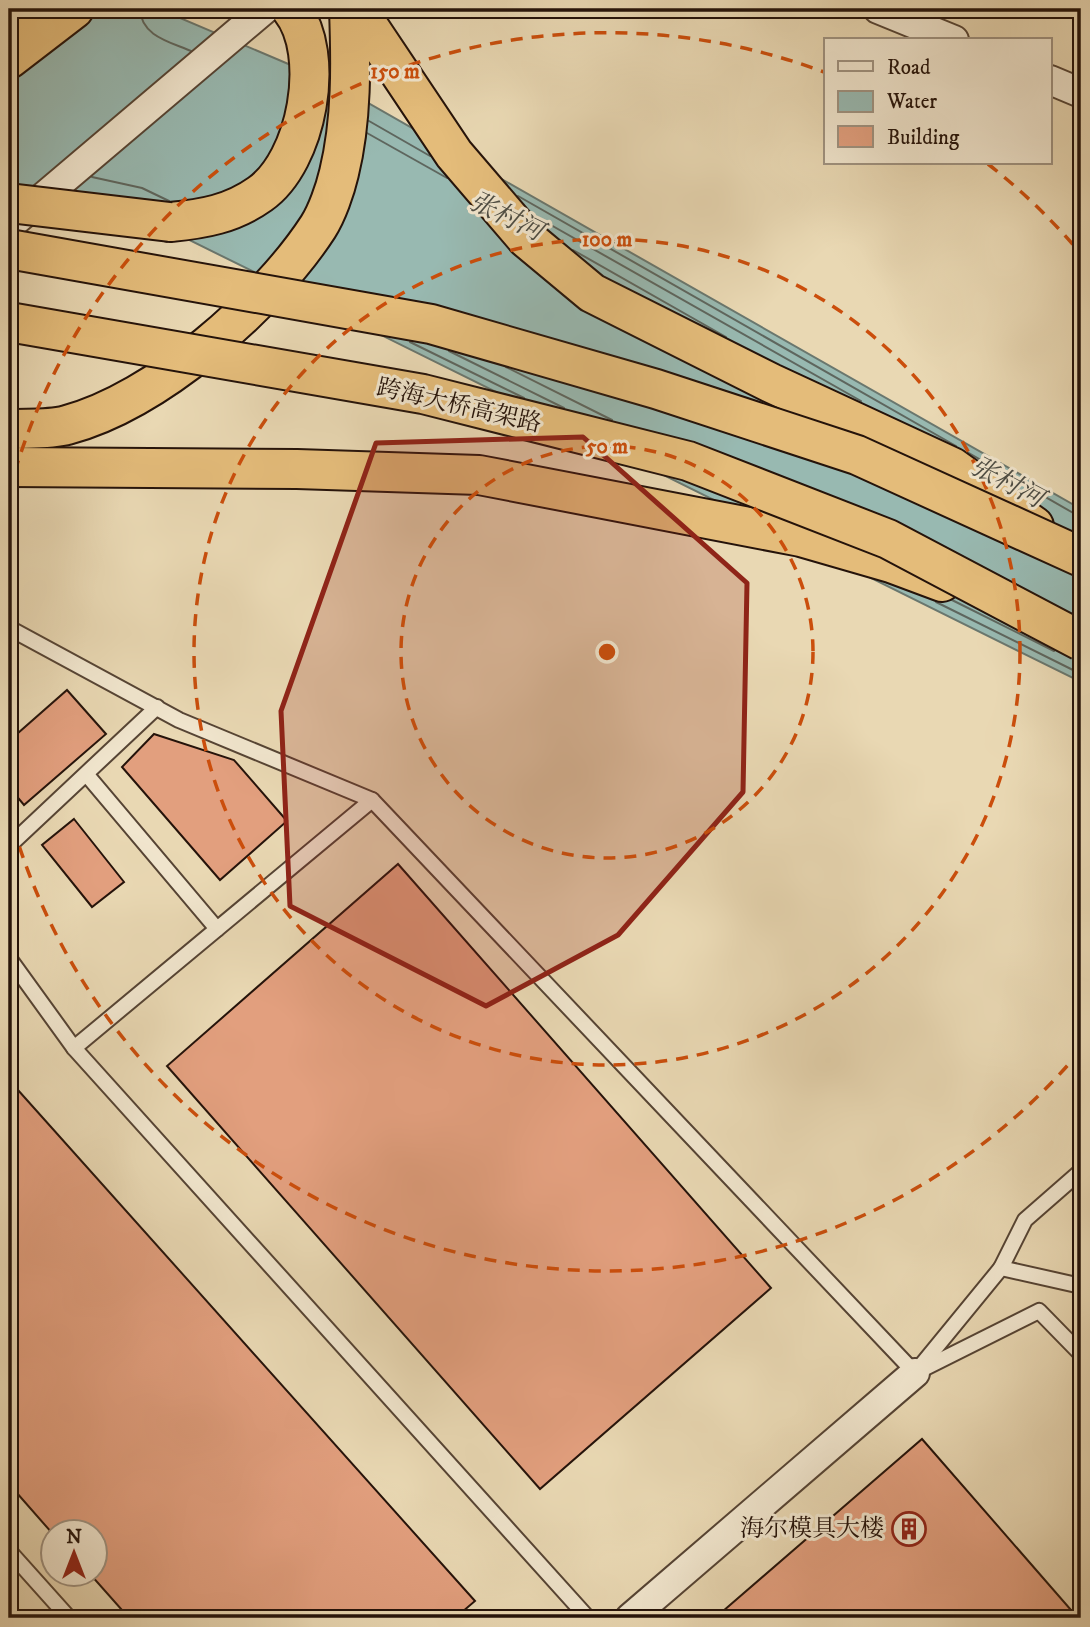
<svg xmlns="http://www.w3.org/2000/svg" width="1090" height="1627" font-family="'IM FELL DW Pica','Noto Serif SC',serif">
	<rect width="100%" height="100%" fill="#e9d8b3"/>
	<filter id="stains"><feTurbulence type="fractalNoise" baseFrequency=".00286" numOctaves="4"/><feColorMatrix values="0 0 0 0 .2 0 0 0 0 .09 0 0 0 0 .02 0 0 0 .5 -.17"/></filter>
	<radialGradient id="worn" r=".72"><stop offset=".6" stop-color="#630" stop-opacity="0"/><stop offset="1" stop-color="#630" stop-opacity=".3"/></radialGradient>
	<!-- water -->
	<polygon fill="#98b9b1" stroke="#6a776e" stroke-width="2" points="9,9 159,9 333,83 1081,509 1081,682 135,213 9,185"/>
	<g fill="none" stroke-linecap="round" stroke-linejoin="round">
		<!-- shore -->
		<g stroke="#5e665e" stroke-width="2">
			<path d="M140 9C141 36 170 42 191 51"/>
			<polyline points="369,121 430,156"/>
			<polyline points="367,133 447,178"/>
			<polyline points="92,177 142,188 169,201"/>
			<polyline points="518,196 956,446"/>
			<polyline points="535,216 861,401"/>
			<polyline points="573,250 726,337"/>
			<polyline points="410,342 524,398"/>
			<polyline points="449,351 564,408"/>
			<polyline points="506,367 612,420"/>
			<polyline points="967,452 1075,514 1081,515"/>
			<polyline points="952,600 1054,651"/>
			<polyline points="936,602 1081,674"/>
		</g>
	</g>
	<!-- building -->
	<g fill="#e29f7e" stroke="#25130a" stroke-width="2">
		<polygon points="67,690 106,734 24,805 9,787 9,741"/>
		<polygon points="154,734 234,760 287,821 220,880 122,767"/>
		<polygon points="74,819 124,882 92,907 42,845"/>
		<polygon points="398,864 771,1288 540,1489 167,1066"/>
		<polygon points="9,1080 475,1601 455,1618 129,1618 90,1574 94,1574 94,1532 52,1533 9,1484"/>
		<polygon points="922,1439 1078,1618 715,1618"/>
	</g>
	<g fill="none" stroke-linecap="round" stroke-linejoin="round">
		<!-- lane casing -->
		<g stroke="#564434" stroke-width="18">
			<g id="lane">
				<polyline points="9,628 179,720 372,800 915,1373"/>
				<polyline points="87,775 217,929"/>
				<polyline points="9,846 157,707"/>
				<polyline points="9,958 74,1048 588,1618"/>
				<polyline points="74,1048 372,800"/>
				<polyline points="1001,1268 1025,1220 1081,1171"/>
				<polyline points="919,1371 1039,1311 1081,1354"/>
				<polyline points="915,1373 1001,1268 1081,1286"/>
				<polyline points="9,1551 69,1618"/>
			</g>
		</g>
		<!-- street casing -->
		<g stroke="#564434" stroke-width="32">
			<g id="street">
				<polyline points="878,9 954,40"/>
				<polyline points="1050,80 1081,93"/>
				<polyline points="9,226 265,9"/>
				<polyline points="630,1618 915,1373"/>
			</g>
		</g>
		<!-- highway casing -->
		<g stroke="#25130a" stroke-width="42">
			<g id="highway">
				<polyline points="357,9 454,154 526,238 592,293 771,383 952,467 1034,526"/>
				<polyline points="9,18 20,9"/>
				<polyline points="9,59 74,9"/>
				<path d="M170 222C203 219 232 214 260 194 307 161 327 54 291 9"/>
				<path d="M9 429C27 428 49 430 67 425 157 401 268 304 318 227 327 213 335 190 339 173 352 120 351 63 349 9"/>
				<polyline points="9,467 297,469 479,475 801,537 891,563 942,582"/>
			</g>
		</g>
		<!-- lane -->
		<use href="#lane" stroke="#f1e6ce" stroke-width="14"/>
		<!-- street -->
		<use href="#street" stroke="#f1e6ce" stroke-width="28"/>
		<!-- highway -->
		<use href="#highway" stroke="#e4bc7a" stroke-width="38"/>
		<!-- highway-bridge casing -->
		<g stroke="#25130a" stroke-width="42" stroke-linecap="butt">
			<g id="highway-bridge">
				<polyline points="9,203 170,222"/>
				<polyline points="9,249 431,324 656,389 857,455 1081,557"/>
				<polyline points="9,322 423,394 688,461 888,539 1081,641"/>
			</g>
		</g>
		<!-- highway-bridge -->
		<use href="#highway-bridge" stroke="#e4bc7a" stroke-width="38"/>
	</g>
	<!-- marked area -->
	<path fill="#8f2418" fill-opacity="0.2" stroke="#8f2418" stroke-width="5" stroke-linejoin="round" d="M583 437 747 583 743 792 618 935 486 1006 290 906 281 711 376 443Z"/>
	<!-- distance rings -->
	<g fill="none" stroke="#cb4e0c" stroke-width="3.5" stroke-dasharray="12 9">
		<circle cx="607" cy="652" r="206"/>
		<circle cx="607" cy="652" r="413"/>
		<path d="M1081 1050A619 619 0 0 1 9 812M9 492A619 619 0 0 1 824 72M988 164A619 619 0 0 1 1081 254"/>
	</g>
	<!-- icons -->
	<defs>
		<g id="building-ring" transform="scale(1.75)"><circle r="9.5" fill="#f1e6ce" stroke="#8f2418" stroke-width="1.5"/><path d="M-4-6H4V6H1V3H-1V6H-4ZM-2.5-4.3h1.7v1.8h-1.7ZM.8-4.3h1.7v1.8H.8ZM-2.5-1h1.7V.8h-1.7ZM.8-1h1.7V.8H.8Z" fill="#8f2418"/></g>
	</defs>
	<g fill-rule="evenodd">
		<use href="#building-ring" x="909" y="1529"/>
	</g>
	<g text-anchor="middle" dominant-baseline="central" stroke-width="6" stroke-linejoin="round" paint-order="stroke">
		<!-- street labels -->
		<g font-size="24" fill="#25130a" stroke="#f1e6ce">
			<text transform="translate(459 406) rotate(13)">跨海大桥高架路</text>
		</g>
		<!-- poi labels -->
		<g font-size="24" fill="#25130a" stroke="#f1e6ce" text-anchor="end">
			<text x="884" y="1529">海尔模具大楼</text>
		</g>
		<!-- water labels -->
		<g font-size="26" font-style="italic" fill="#4d4d44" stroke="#f1e6ce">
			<text transform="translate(506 217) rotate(26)">张村河</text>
			<text transform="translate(1007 483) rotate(28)">张村河</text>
		</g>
	</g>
	<circle cx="607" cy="652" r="10" fill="#cb4e0c" stroke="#f1e6ce" stroke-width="3.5"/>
	<g font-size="21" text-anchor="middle" font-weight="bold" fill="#cb4e0c" stroke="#f1e6ce" stroke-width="6" stroke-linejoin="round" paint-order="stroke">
		<text x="395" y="78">150 m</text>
		<text x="607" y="246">100 m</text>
		<text x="607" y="453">50 m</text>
	</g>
	<!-- margin -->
	<rect width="1090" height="1627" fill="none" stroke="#e9d8b3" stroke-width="35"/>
	<rect x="10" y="10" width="1069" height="1606" fill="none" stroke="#25130a" stroke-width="3.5"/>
	<rect x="18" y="18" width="1055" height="1592" fill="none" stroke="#25130a" stroke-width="2"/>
	<!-- legend -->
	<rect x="824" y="38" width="228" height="126" fill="#f1e6ce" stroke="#9f9280" stroke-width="2"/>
	<rect x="838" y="61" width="35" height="10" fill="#f1e6ce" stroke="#9f9280" stroke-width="2"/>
	<text x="887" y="74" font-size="21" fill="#25130a">Road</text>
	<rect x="838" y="91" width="35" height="21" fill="#98b9b1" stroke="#9f9280" stroke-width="2"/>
	<text x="887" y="108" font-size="21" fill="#25130a">Water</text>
	<rect x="838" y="126" width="35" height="21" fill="#e29f7e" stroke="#9f9280" stroke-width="2"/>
	<text x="887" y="144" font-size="21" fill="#25130a">Building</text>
	<!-- north arrow -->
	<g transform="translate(74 1553)"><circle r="33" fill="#f1e6ce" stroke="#9f9280" stroke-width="2"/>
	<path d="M0-5L12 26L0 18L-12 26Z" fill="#8f2418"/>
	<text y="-10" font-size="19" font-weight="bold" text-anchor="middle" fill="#25130a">N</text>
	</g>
	<rect width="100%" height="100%" filter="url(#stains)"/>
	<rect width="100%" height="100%" fill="url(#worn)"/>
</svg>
